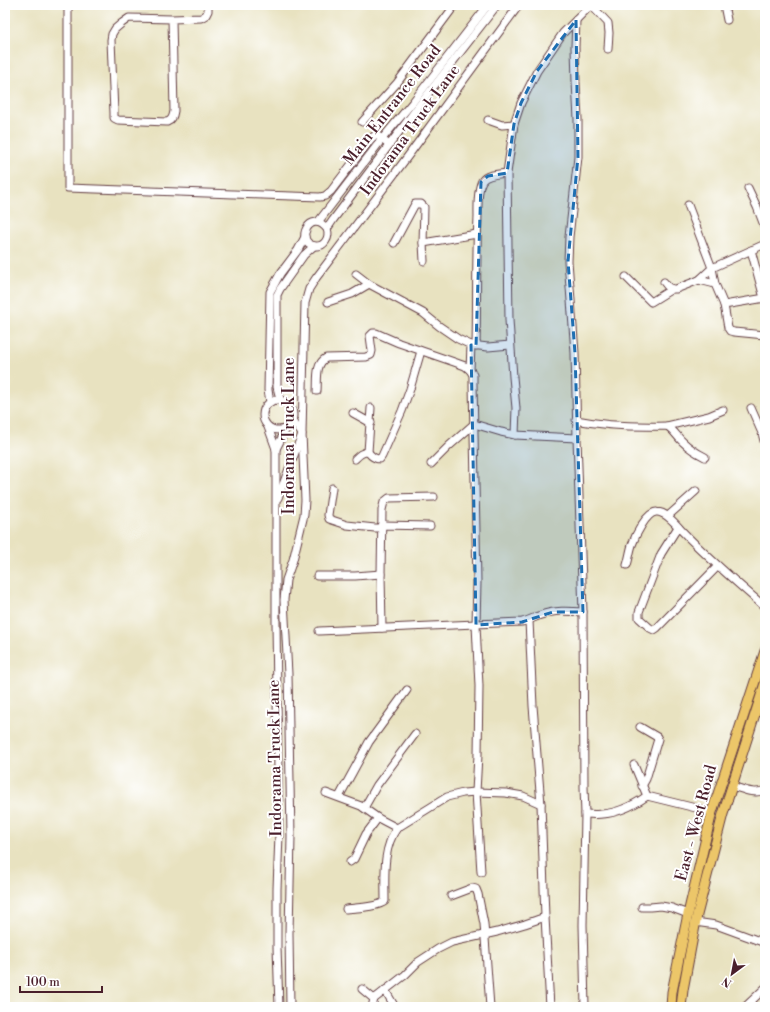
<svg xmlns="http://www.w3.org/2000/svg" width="770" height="1012" font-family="'Libre Bodoni',serif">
	<rect width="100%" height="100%" fill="#fff"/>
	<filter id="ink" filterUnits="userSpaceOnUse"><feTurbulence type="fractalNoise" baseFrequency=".025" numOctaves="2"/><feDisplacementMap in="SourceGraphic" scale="8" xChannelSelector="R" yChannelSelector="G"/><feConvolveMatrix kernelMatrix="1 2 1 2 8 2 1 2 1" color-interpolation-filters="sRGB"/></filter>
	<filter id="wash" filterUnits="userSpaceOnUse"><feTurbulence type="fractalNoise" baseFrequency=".012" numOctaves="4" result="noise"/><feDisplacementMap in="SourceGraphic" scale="16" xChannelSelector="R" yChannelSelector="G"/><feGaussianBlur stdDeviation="0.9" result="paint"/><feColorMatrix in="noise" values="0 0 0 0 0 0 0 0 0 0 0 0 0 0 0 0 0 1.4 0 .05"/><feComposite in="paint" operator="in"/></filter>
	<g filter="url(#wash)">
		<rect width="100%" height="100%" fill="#e8e2c0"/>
	</g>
	<g filter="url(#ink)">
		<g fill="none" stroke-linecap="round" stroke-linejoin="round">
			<!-- minor casing -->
			<g stroke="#623c41" stroke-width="9">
				<g id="minor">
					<polyline points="68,5 68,188 320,197 325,196 331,191 370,140 374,136 378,136 389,145"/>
					<polyline points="591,5 608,23 609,33 608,49"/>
					<polyline points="724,5 727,20"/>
					<path d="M172 19 174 111C173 117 172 120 167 122L118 120 114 118V113L111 40 112 34 115 29 122 23 129 18 172 19 201 18 206 15 208 11V5"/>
					<polyline points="576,20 575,47 576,82 578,119 578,157 569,237 568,261 575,353 577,438 583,612 584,787 585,814 583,925 585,1007"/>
					<polyline points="488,120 502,125 514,124"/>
					<polyline points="362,122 397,83 455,5"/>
					<polyline points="748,188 757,207 765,228"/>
					<polyline points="688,205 712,268 715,284 724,305 728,328 730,331 734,332 765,335"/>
					<polyline points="318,222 325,213 382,139 412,103 488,5"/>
					<path d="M327 229C311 208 293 242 315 246 325 247 330 237 327 229L333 220 417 108 497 5"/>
					<polyline points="394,243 415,204 421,204 424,207 423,243 424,261"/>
					<polyline points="423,243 477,234"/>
					<polyline points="751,250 764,298"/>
					<polyline points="356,274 369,284 423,313 439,326 458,339 471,345 488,347 510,345"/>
					<polyline points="626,277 651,302 672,289"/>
					<polyline points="699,280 712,268 745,253 765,244"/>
					<polyline points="664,282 668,287 672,289 676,289 699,280 715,284"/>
					<polyline points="328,302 352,294 369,284"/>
					<polyline points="724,305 765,298"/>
					<polyline points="471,345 470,370 473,375 473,384 477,582 476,625 479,686 478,755 476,792 481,872"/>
					<path d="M476 346C477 303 476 260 478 217 478 207 477 190 482 181 486 174 499 174 507 173"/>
					<path d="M317 391C318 380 315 364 326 358L366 357 371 355 372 351 370 336 373 333H376L399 343 454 362 465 366 470 370"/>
					<polyline points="280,399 277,387 277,295 280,289 304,255 314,246"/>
					<circle cx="278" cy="415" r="15"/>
					<polyline points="270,402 268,390 270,292 280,274 298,250 305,237"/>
					<polyline points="751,408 762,433 765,445"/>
					<polyline points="353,413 371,423"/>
					<path d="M576 420C606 426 636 427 667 426 674 430 677 437 683 442 689 448 697 453 705 457"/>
					<polyline points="474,424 501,432 515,435 577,438"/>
					<polyline points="667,426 709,416 723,410"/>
					<polyline points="268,427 276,449 276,622 278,771 279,834 277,889 277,947 279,1007"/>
					<polyline points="515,435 516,408 513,377 509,320 507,173 514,124 521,103 537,71 563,33 591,5"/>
					<polyline points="276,449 287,427"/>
					<polyline points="368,452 371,408"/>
					<path d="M355 459C359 455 362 452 368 452 371 456 375 459 380 459L382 456 402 411 410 389 421 351"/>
					<polyline points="431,464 449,446 474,424"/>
					<polyline points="332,488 328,515 329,519 347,525 375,528 379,528 382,525 430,526"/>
					<polyline points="278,498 302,434 292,420"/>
					<polyline points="668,516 696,491"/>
					<polyline points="678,527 661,554 658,562 639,612 639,618 650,628 654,630 657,628 718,566"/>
					<path d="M627 565C629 559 630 551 632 545 635 536 647 511 657 512 667 512 677 526 683 532 709 559 737 583 765 607"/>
					<polyline points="317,576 355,576 381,574"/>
					<polyline points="529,621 533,706 541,804 545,917 550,1007"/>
					<polyline points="382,628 381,574 382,510 384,502 389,498 434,497"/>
					<path d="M319 631 522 622C529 621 534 617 541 615 554 610 569 611 583 612"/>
					<polyline points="640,727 657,737 658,739 646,779 642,786"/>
					<polyline points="634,765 647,796"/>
					<path d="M732 786C743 789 754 795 765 790"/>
					<polyline points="326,793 361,806 378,818 397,828"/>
					<polyline points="339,797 369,742 407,690"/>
					<polyline points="364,808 377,785 415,734"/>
					<path d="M585 814C591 814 597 815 602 814 618 813 634 805 647 796L712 812"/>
					<polyline points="350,862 354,859 366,834 378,818"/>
					<polyline points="451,896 472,888 476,889 478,894 484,924 490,1007"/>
					<polyline points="642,907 650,907 661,906 672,908 688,914"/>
					<path d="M346 909C355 908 379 907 385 901 385 877 382 849 397 828L447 797 463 793 476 792 506 793 523 796 541 804"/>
					<polyline points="695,922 716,925 765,943"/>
					<polyline points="362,989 374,999"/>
					<polyline points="385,990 395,1007"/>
					<polyline points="290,1007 289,933 291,836 288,674 284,600 286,580 293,560 304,515 305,500 302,434 305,303 309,289 316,278 408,156 519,5"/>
					<polyline points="372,1007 374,999 405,975 418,962 438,949 452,942 497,932 525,924 545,917"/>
					<polyline points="745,1007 765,988"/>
				</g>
			</g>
			<!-- major casing -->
			<g stroke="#623c41" stroke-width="11">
				<g id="major">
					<polyline points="671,1007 672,992 688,914 712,812 765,651"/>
					<polyline points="681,1007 683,990 697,915 723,814 765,683"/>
				</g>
			</g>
			<!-- minor -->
			<use href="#minor" stroke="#fff" stroke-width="7"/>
			<!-- major -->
			<use href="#major" stroke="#ecc669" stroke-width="9"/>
		</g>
	</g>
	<!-- marked area -->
	<path fill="#1f6fb2" fill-opacity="0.2" stroke="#1f6fb2" stroke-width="3" stroke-dasharray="8 5" stroke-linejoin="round" d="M576 20 578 157 568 261 575 353 583 612H553L522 622 476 625 471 345 476 346 481 182 488 176 507 173 514 124 521 103 537 71Z"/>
	<g text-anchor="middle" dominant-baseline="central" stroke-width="4" stroke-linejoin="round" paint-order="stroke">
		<!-- street labels -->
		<g font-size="16" fill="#4a1f2b" stroke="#fff">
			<text transform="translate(392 105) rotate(-52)">Main Entrance Road</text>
			<text transform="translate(410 130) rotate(-54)">Indorama Truck Lane</text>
			<text transform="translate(289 436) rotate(-90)">Indorama Truck Lane</text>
			<text transform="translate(275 758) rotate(-91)">Indorama Truck Lane</text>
			<text transform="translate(696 823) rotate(-75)">East - West Road</text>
		</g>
	</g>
	<!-- margin -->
	<rect width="770" height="1012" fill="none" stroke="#fff" stroke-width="20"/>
	<!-- north arrow -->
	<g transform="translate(732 974) rotate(212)" stroke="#ffffff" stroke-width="3" paint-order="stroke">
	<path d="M0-3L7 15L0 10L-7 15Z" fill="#4a1f2b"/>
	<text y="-6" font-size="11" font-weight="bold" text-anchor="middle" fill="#4a1f2b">N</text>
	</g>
	<!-- scale -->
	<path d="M20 986v6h82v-6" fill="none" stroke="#4a1f2b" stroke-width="2"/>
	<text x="26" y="986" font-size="12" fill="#4a1f2b" stroke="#ffffff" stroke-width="3" paint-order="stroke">100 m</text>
</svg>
